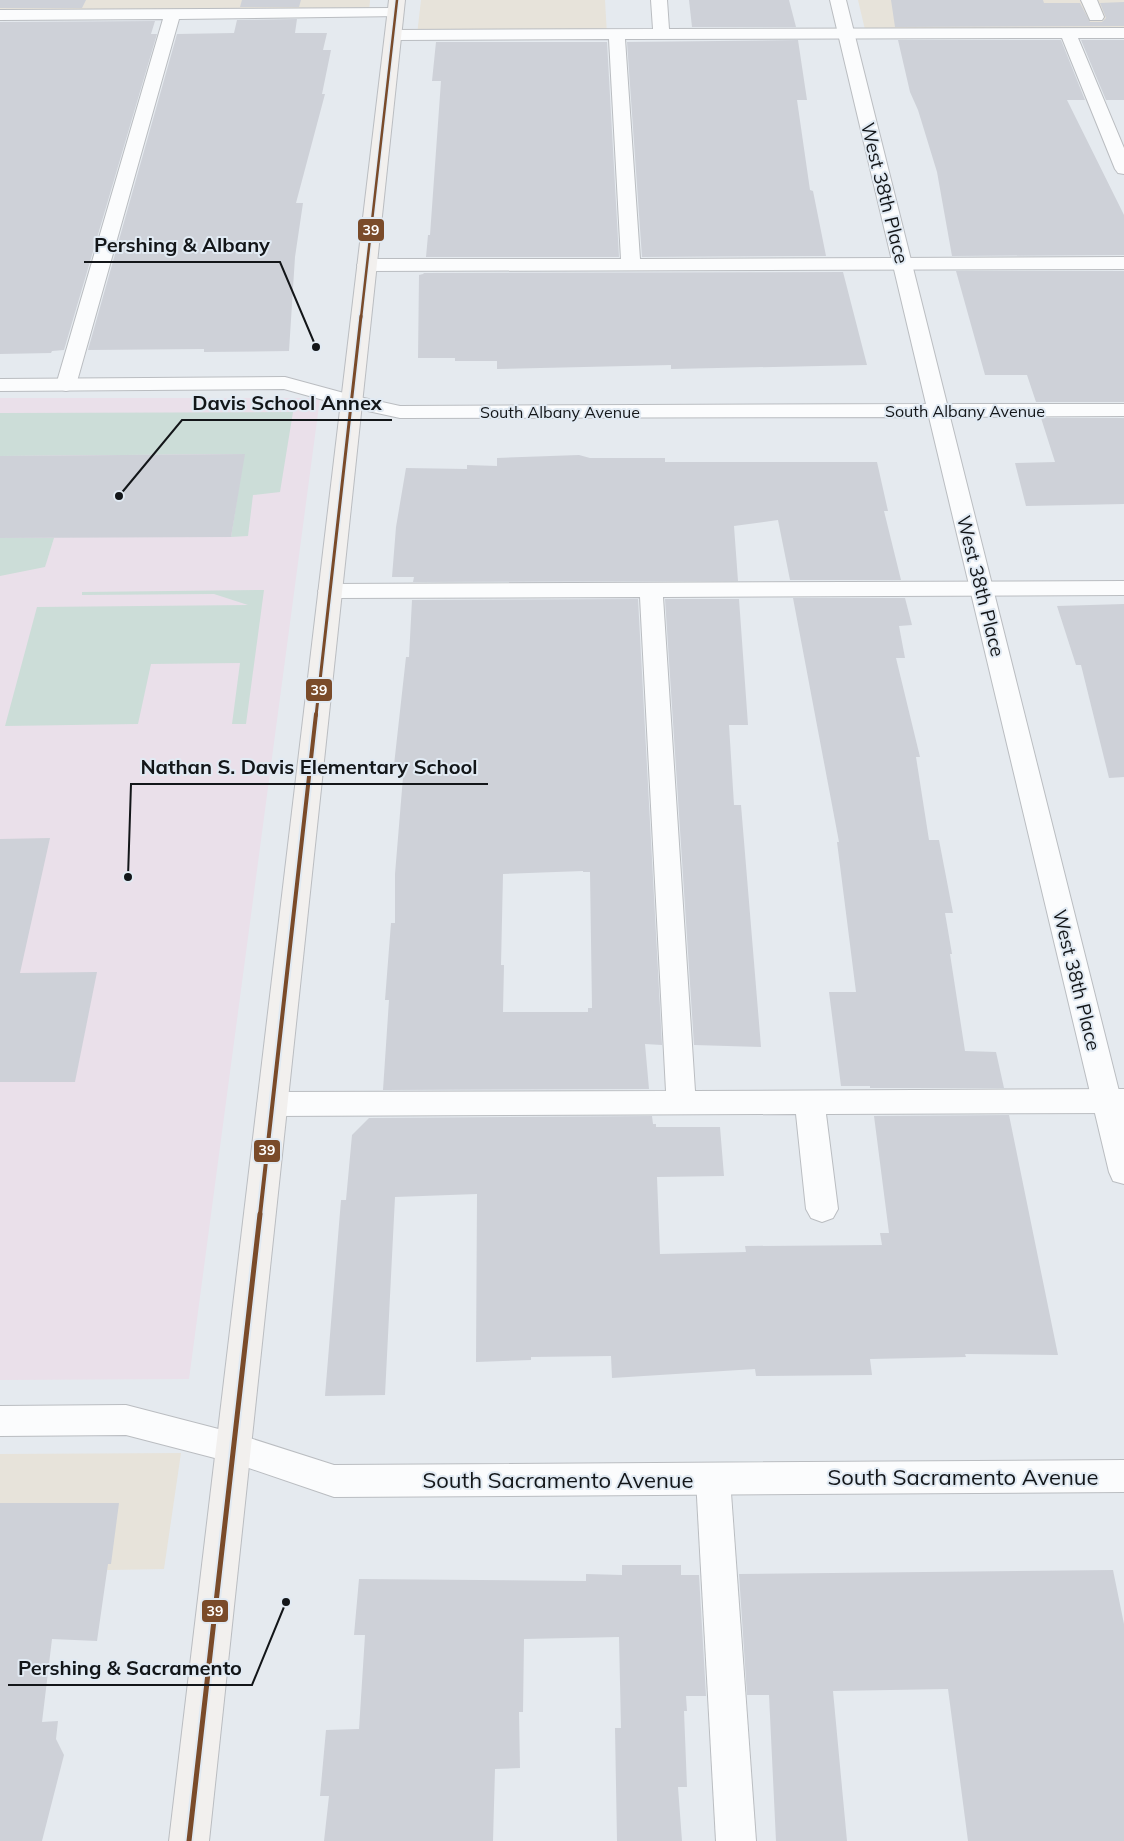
<svg xmlns="http://www.w3.org/2000/svg" width="1124" height="1841" font-family="Mulish,sans-serif">
	<rect width="100%" height="100%" fill="#e5eaef"/>
	<!-- commercial -->
	<g fill="#e7e3da">
		<polygon points="0,0 370,0 369,13 0,15"/>
		<polygon points="421,0 605,0 607,35 417,35"/>
		<polygon points="858,0 1124,0 1124,33 866,34"/>
		<polygon points="181,1453 164,1569 0,1572 0,1454"/>
	</g>
	<!-- education -->
	<polygon fill="#eae0ea" points="0,398 320,398 189,1379 0,1380"/>
	<!-- green -->
	<g fill="#ccddd8">
		<polygon points="293,412 280,492 253,495 248,536 231,537 244,454 0,456 0,413"/>
		<polygon points="0,538 54,538 45,567 0,576"/>
		<polygon points="264,590 246,724 232,724 240,663 151,664 138,724 5,726 37,607 248,605 214,594 82,595 82,592"/>
	</g>
	<!-- building -->
	<g fill="#ced1d8" fill-rule="evenodd">
		<polygon points="0,0 86,0 82,8 0,8"/>
		<polygon points="242,0 301,0 299,7 240,7"/>
		<polygon points="689,0 789,0 796,27 692,27"/>
		<polygon points="891,0 1043,0 1044,3 1080,3 1090,22 1102,22 1106,18 1100,3 1124,2 1124,26 895,27"/>
		<polygon points="297,19 295,33 327,33 323,50 331,50 322,94 325,94 296,203 303,203 295,257 289,351 204,352 204,349 88,350 177,34 234,33 237,20"/>
		<polygon points="155,21 151,34 157,34 64,350 52,351 51,353 0,354 0,22"/>
		<polygon points="798,40 807,100 797,100 810,190 813,191 826,256 642,257 627,42"/>
		<polygon points="898,40 1061,40 1085,100 1067,100 1124,215 1124,255 952,256 937,172 918,110 910,92"/>
		<polygon points="1081,40 1124,40 1124,100 1106,100"/>
		<polygon points="436,42 607,42 619,257 426,257 428,235 430,235 441,81 432,81"/>
		<polygon points="956,271 1124,271 1124,402 1036,402 1027,375 985,375"/>
		<polygon points="843,272 867,365 671,369 671,365 497,369 497,361 455,361 455,358 418,358 419,275 423,274 424,273"/>
		<polygon points="1041,418 1124,418 1124,504 1026,506 1015,463 1055,462"/>
		<polygon points="245,454 231,537 0,538 0,456"/>
		<polygon points="579,455 590,458 665,458 665,462 877,462 888,511 884,511 901,580 790,580 778,520 734,526 738,581 413,582 414,577 392,577 396,527 406,468 467,469 467,465 497,466 497,458"/>
		<polygon points="793,598 905,598 912,625 899,626 905,658 896,658 920,757 916,757 929,840 939,840 953,913 945,913 952,954 950,954 965,1051 996,1052 1004,1088 870,1088 870,1086 841,1086 829,992 856,992 837,842 839,842"/>
		<path d="M638 599 662 1045 645 1044 649 1089 383 1090 389 1000H385L391 923H395V874L404 765H394L406 657H409L412 600ZM583 871V872H590L592 1008H588V1012H503L504 965H501L503 874Z"/>
		<polygon points="665,599 739,599 748,725 729,725 734,805 741,805 761,1047 694,1045"/>
		<polygon points="1124,604 1124,777 1109,778 1081,665 1076,665 1057,606"/>
		<polygon points="50,838 20,973 97,972 75,1082 0,1082 0,839"/>
		<polygon points="1009,1115 1058,1355 965,1354 966,1357 870,1359 872,1375 756,1376 755,1369 612,1378 611,1356 531,1357 531,1360 476,1362 477,1194 395,1197 385,1395 325,1396 341,1200 346,1200 352,1135 369,1118 652,1116 653,1124 656,1124 656,1127 720,1127 724,1176 657,1177 660,1254 746,1252 745,1246 882,1245 880,1233 889,1233 874,1116"/>
		<polygon points="0,1503 119,1503 111,1564 108,1564 97,1641 52,1639 42,1722 58,1721 56,1739 64,1755 42,1841 0,1841"/>
		<polygon points="622,1565 681,1565 681,1575 699,1575 706,1696 686,1696 687,1711 684,1711 687,1787 678,1787 682,1841 617,1841 615,1728 621,1728 619,1637 524,1639 523,1712 519,1712 520,1768 495,1769 493,1841 324,1841 329,1796 320,1796 326,1730 359,1729 365,1635 354,1635 359,1579 586,1581 586,1574 622,1575"/>
		<polygon points="1113,1570 1124,1624 1124,1841 968,1841 948,1689 833,1691 847,1841 776,1841 769,1695 747,1695 739,1574"/>
	</g>
	<g fill="none" stroke-linecap="round" stroke-linejoin="round">
		<!-- lane casing -->
		<g stroke="#babdc1" stroke-width="2">
			<g id="lane">
				<polygon points="651,0 667,0 669,29 1124,28 1124,38 1078,38 1124,148 1124,174 1118,173 1115,169 1062,38 625,39 640,259 1124,257 1124,269 367,271 360,269 357,265 360,261 367,259 621,259 609,39 393,40 387,38 385,35 387,32 393,30 653,29"/>
				<polygon points="1081,0 1097,0 1104,17 1102,20 1090,20"/>
				<polygon points="395,8 401,10 403,13 401,16 179,19 76,385 73,389 66,391 59,389 56,385 163,19 0,20 0,10"/>
				<polygon points="1124,581 1124,595 663,597 695,1091 1124,1089 1124,1113 826,1114 838,1209 833,1218 822,1222 811,1218 806,1209 796,1114 272,1116 261,1112 257,1104 261,1096 272,1092 666,1091 640,597 330,598 322,596 318,591 322,586 330,584"/>
				<polygon points="713,1463 725,1468 730,1479 756,1841 716,1841 696,1479 701,1468"/>
			</g>
		</g>
		<!-- street casing -->
		<g stroke="#babdc1" stroke-width="2">
			<g id="street">
				<polygon points="830,0 846,0 947,404 1124,404 1124,416 950,417 1124,1111 1124,1184 1113,1181 1109,1172 929,417 400,418 345,406 284,389 0,391 0,379 285,377 355,396 400,406 926,404"/>
				<polygon points="126,1405 234,1433 334,1465 1124,1460 1124,1492 334,1497 234,1463 126,1435 0,1436 0,1406"/>
			</g>
		</g>
		<!-- secondary casing -->
		<g stroke="#babdc1" stroke-width="2">
			<polygon id="secondary" points="389,0 405,0 209,1841 169,1841"/>
		</g>
		<!-- lane -->
		<use href="#lane" fill="#fbfcfd" fill-rule="evenodd"/>
		<!-- street -->
		<use href="#street" fill="#fbfcfd" fill-rule="evenodd"/>
		<!-- secondary -->
		<use href="#secondary" fill="#f2f0ee" fill-rule="evenodd"/>
		<!-- bus-1-far3 casing -->
		<g stroke="#e1eaf3" stroke-width="5">
			<polyline id="bus-1-far3" points="361,318 397,0"/>
		</g>
		<!-- bus-1-far2 casing -->
		<g stroke="#e1eaf3" stroke-width="6">
			<polyline id="bus-1-far2" points="316,716 361,316"/>
		</g>
		<!-- bus-1-far1 casing -->
		<g stroke="#e1eaf3" stroke-width="8">
			<polyline id="bus-1-far1" points="260,1215 316,714"/>
		</g>
		<!-- bus-1 casing -->
		<g stroke="#e1eaf3" stroke-width="9">
			<polyline id="bus-1" points="189,1841 260,1214"/>
		</g>
		<!-- bus-1-far3 -->
		<use href="#bus-1-far3" stroke="#7a4b2a" stroke-width="2.5"/>
		<!-- bus-1-far2 -->
		<use href="#bus-1-far2" stroke="#7a4b2a" stroke-width="3"/>
		<!-- bus-1-far1 -->
		<use href="#bus-1-far1" stroke="#7a4b2a" stroke-width="4"/>
		<!-- bus-1 -->
		<use href="#bus-1" stroke="#7a4b2a" stroke-width="5"/>
	</g>
	<g text-anchor="middle" dominant-baseline="central" stroke-width="4" stroke-linejoin="round" paint-order="stroke">
		<!-- far-street labels -->
		<g font-size="16" fill="#131619" stroke="#e1eaf3">
			<text x="965" y="411">South Albany Avenue</text>
			<text x="560" y="412">South Albany Avenue</text>
		</g>
		<!-- street labels -->
		<g font-size="19" fill="#131619" stroke="#e1eaf3">
			<text transform="translate(885 193) rotate(76)">West 38th Place</text>
			<text transform="translate(981 586) rotate(76)">West 38th Place</text>
			<text transform="translate(1077 980) rotate(76)">West 38th Place</text>
		</g>
		<!-- near-street labels -->
		<g font-size="22" fill="#131619" stroke="#e1eaf3">
			<text x="963" y="1477">South Sacramento Avenue</text>
			<text x="558" y="1480">South Sacramento Avenue</text>
		</g>
	</g>
	<!-- callouts -->
	<path fill="none" stroke="#131619" stroke-width="2" d="M316 347L280 262H84M119 496L182 420H392M128 877L131 784H488M286 1602L252 1685H8"/>
	<g fill="#131619" stroke="#e1eaf3" stroke-width="2">
		<circle cx="316" cy="347" r="5"/>
		<circle cx="119" cy="496" r="5"/>
		<circle cx="128" cy="877" r="5"/>
		<circle cx="286" cy="1602" r="5"/>
	</g>
	<g font-size="20" text-anchor="middle" font-weight="bold" fill="#131619" stroke="#e1eaf3" stroke-width="4" stroke-linejoin="round" paint-order="stroke">
		<text x="182" y="252">Pershing &amp; Albany</text>
		<text x="287" y="410">Davis School Annex</text>
		<text x="309" y="774">Nathan S. Davis Elementary School</text>
		<text x="130" y="1675">Pershing &amp; Sacramento</text>
	</g>
	<g stroke="#e1eaf3" stroke-width="2">
		<rect x="357" y="218" width="28" height="24" rx="5" fill="#7a4b2a"/>
		<rect x="305" y="678" width="28" height="24" rx="5" fill="#7a4b2a"/>
		<rect x="253" y="1139" width="28" height="24" rx="5" fill="#7a4b2a"/>
		<rect x="201" y="1599" width="28" height="24" rx="5" fill="#7a4b2a"/>
	</g>
	<g font-size="14" text-anchor="middle" font-weight="bold" fill="#fff">
		<text x="371" y="235">39</text>
		<text x="319" y="695">39</text>
		<text x="267" y="1155">39</text>
		<text x="215" y="1616">39</text>
	</g>
</svg>
